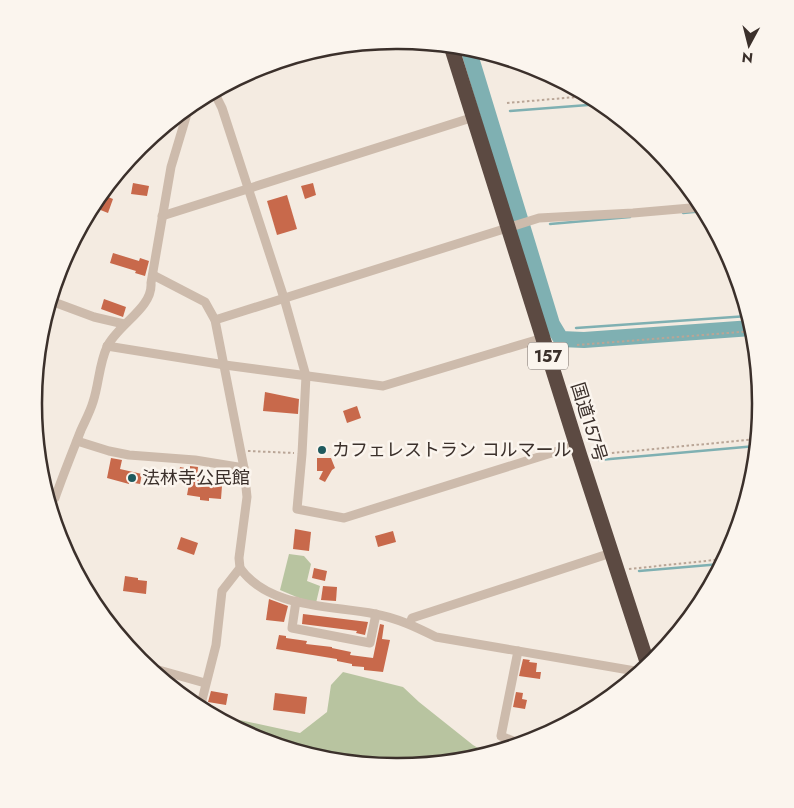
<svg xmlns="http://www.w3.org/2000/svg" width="794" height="808" font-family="Jost,'Noto Sans JP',sans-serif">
	<rect width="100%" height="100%" fill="#f4ebe1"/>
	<!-- green -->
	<g fill="#b8c4a0">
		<polygon points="289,554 304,556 311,564 307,581 320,586 316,603 299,598 280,590"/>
		<path d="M343 672 403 687 419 702 473 745 488 754C408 778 307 766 234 727L235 719 300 733 327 712 331 685Z"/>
	</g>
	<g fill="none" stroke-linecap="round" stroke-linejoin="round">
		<!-- stream -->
		<g stroke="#7fb0b2" stroke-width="2.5">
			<polyline points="510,111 601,104"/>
			<polyline points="683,213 704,211"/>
			<polyline points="550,224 630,217"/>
			<polyline points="576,328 748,316"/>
			<polyline points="599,460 756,446"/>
			<polyline points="639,571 721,564"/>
		</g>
		<!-- river -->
		<polyline stroke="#7fb0b2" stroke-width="16" points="468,48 552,324 561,339 584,340 752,328"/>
	</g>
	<!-- building -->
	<g fill="#c8694b">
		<polygon points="133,183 149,186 147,196 131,194"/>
		<polygon points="313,183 316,195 305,199 301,186"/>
		<polygon points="101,194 113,199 108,213 93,207"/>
		<polygon points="287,195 297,229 277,235 267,201"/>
		<polygon points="113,253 139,261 140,258 149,261 145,276 135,273 136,271 110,263"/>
		<polygon points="104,299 126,307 123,317 101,309"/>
		<polygon points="265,392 299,399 298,414 263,411"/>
		<polygon points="357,406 361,418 347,423 343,411"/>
		<polygon points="111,458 122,460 120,469 142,474 140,484 129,482 129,484 107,478"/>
		<polygon points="317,458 331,458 335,468 332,470 325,482 319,479 323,471 317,471"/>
		<polygon points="190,466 198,467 197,478 200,478 199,482 222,486 221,499 209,498 209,501 200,500 200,497 187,495 190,479 178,476 180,467 190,469"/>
		<polygon points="295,529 311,532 309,551 293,549"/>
		<polygon points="393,531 396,542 378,547 375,536"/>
		<polygon points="181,537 198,543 194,555 177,549"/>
		<polygon points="314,568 327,571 325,581 312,578"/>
		<polygon points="125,576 138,578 138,580 147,581 146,594 123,591"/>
		<polygon points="323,586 337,587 336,601 321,600"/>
		<polygon points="269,599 288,606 284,622 266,620"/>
		<polygon points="303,614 368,622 365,635 356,633 357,631 302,624"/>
		<polygon points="380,624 384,625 382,639 390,640 383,672 364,670 364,667 352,666 352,664 337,661 337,659 276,649 279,635 286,636 286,638 307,641 306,644 332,647 332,648 351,652 350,655 373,658"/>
		<polygon points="523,659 530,660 529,662 537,663 536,672 541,672 540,679 519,676"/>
		<polygon points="211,691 228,694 226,705 208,702"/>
		<polygon points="516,692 523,693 522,699 527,700 525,709 513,707"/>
		<polygon points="275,693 307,697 305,714 273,710"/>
	</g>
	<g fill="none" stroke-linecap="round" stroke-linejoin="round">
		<!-- path -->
		<g stroke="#b9a596" stroke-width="2" stroke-dasharray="2.5 2.5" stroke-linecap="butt">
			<polyline points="507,103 588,96"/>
			<polyline points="577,345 753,331"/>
			<polyline points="248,451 294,453"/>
			<polyline points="592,455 757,439"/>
			<polyline points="629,569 724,559"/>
		</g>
		<!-- street -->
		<g stroke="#cdbbac" stroke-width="9">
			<polyline points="214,92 222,108 284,298 306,376 302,454 297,509 344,518 577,445"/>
			<polyline points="162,216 474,117"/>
			<polyline points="153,275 205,302 215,320 244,468 247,497 239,558 240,568 222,591 216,645 200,708"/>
			<polyline points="51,301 94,317 124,324"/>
			<polyline points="215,320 539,218 633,213 702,207"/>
			<polyline points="107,346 225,365 383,386 543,338"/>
			<polyline points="77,441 109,451 129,455 195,460 244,468"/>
			<path d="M49 501 55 498C63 475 72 453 81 430 85 421 90 412 93 402 99 384 99 364 107 347 117 325 153 308 151 283L171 167 189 107"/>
			<path d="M240 568C269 609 330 605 375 614 397 618 416 627 436 637L641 672"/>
			<polyline points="296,601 292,628 370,643 376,614"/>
			<polyline points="410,623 412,618 611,553"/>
			<polyline points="518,651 501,736 520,744"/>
			<polyline points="148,667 205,683"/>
		</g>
		<!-- highway -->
		<polyline stroke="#5c4a42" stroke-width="15" points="451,46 580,456 648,665"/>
	</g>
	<!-- markers -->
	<g fill="#1f5a5e" stroke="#fbf5ee" stroke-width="2">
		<circle cx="322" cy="450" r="5"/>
		<circle cx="132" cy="478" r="5"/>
	</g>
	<g text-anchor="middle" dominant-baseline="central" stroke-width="5" stroke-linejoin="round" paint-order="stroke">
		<!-- shield labels -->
		<rect fill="#fbf5ee" stroke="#756b66" stroke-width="1" x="528" y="342.5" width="40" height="27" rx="4"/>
		<g font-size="16" font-weight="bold" fill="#3b302b">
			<text x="548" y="356">157</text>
		</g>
		<!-- street labels -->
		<g font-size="18" fill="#3b302b" stroke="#fbf5ee">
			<text transform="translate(589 422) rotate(73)">国道157号</text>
		</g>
		<!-- poi labels -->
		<g font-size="18" fill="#3b302b" stroke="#fbf5ee" text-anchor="start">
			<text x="332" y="450">カフェレストラン コルマール</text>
			<text x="142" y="478">法林寺公民館</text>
		</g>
	</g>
	<!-- crop -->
	<path d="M0 0H794V808H0ZM396 49H398A354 354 0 0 1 752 403V404A354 354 0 0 1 398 758H396A354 354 0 0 1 42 404V403A354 354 0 0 1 396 49Z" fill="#fbf5ee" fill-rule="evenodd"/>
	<path fill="none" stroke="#3b302b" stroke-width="2.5" d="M396 49H398A354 354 0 0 1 752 403V404A354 354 0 0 1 398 758H396A354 354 0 0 1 42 404V403A354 354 0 0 1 396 49Z"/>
	<!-- north arrow -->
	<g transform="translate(749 45) rotate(187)" stroke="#fbf5ee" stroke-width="4" paint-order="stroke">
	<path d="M0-4L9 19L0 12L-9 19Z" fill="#3b302b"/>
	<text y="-8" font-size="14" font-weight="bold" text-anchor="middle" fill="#3b302b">N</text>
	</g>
</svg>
